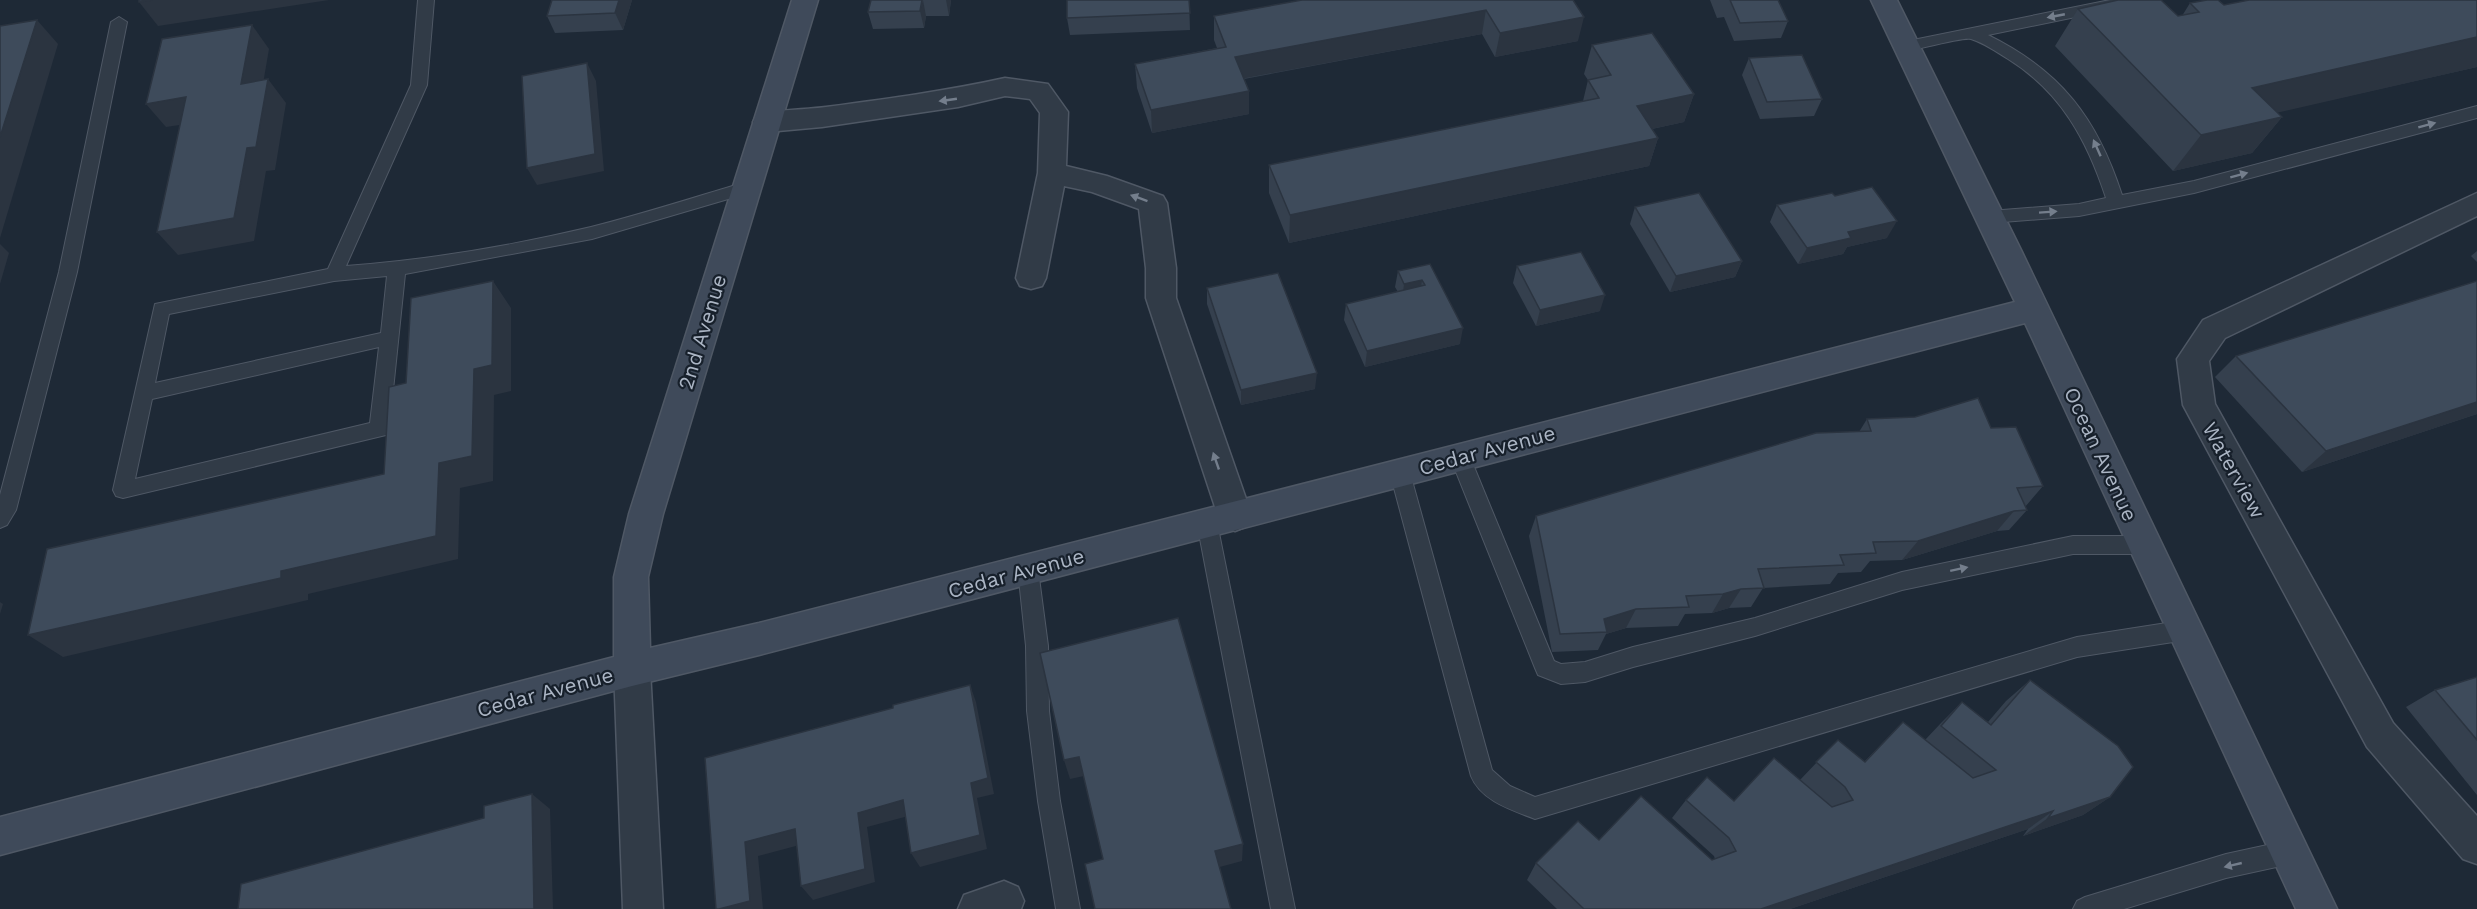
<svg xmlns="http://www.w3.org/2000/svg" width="2477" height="909" font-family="'Work Sans',sans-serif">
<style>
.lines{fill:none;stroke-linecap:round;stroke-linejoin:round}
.lane-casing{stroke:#4f5865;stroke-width:2}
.street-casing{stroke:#4f5865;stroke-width:3}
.secondary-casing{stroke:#4f5865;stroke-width:3}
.lane{fill:#313b47;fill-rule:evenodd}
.street{fill:#313b47;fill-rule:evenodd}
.secondary{fill:#3f4a5a;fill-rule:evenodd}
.wall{fill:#35404e}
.shaded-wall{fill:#2b3440}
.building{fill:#3e4b5b;stroke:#2b3440;stroke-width:1.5}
.oneway{fill:#747e8c}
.labels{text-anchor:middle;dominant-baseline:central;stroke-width:4.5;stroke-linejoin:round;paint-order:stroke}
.street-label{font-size:21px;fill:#abb5c4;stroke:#17202b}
</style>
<rect width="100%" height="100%" fill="#1e2936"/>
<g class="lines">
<defs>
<g id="lane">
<path d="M418 0H434L427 85 346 266C428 260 511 246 591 227 643 214 695 197 746 182L752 184 754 188 752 192 592 239 405 274 389 429 386 435 123 498 116 496 113 490 155 304 328 269 411 85ZM387 276 381 333 155 383 169 314 334 281ZM379 347 370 423 135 479 152 399Z"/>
<path d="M2110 0H2142L2134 5 1988 35C2061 71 2097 118 2122 195L2194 181 2477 106V118L2194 193 2079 216 1990 223 1984 221 1981 217 1984 213 1990 211 2079 204 2106 198C2087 140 2061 92 2008 59 1997 52 1984 43 1971 39 1962 37 1920 49 1908 51L1900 46 1908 41Z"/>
<polygon points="119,17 127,22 77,272 16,510 7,525 0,528 0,495 59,272 111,22"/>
<polygon points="1460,449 1467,451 1470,457 1554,661 1561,664 1585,662 1633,647 1755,618 1902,572 2073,536 2145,536 2152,539 2155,545 2152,551 2145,554 2073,554 1902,590 1755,636 1633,667 1585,682 1561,684 1538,675 1535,668 1450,457 1453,451"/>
<path d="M1400 465 1407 467 1410 473 1492 770 1510 786 1535 797 2077 637 2186 620 2193 623 2197 630 2193 637 2186 640 2077 657 1535 819C1512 810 1481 801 1471 776L1390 473 1393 467Z"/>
<polygon points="1207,514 1214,517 1217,523 1295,909 1271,909 1197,523 1200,517"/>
<polygon points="1028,561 1035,564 1038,570 1048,646 1049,711 1060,801 1080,909 1056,909 1038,801 1027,711 1026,646 1018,570 1021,564"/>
<polygon points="2290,840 2298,844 2302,852 2298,860 2290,864 2226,878 2124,909 2073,909 2077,901 2085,897 2226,854"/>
</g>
<g id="street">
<path d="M1005 78 1048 84 1068 112 1066 166 1107 176 1163 196 1167 203 1176 268V298L1252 516 1247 526 1235 531 1223 526 1218 516 1146 298V268L1139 209 1092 192 1064 186 1046 278 1042 286 1031 289 1020 286 1016 278 1038 173 1040 113 1030 99 1005 96 958 107 822 127 767 132 757 129 753 122 757 115C779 109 803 110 826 107 886 99 946 91 1005 78Z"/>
<polygon points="2477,193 2477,216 2225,338 2209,361 2215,404 2393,723 2477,816 2477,864 2463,859 2367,747 2183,405 2177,359 2203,320"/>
<polygon points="632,652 645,657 650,669 663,909 623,909 614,669 619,657"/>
<polygon points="1004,881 1018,887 1024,901 1021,909 958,909 964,895"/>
</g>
<polygon id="secondary" points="792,0 818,0 663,514 648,577 650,648 759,623 2015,302 1871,0 1897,0 2022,252 2337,909 2296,909 2025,323 759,655 632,686 0,855 0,817 614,657 614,577 629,514"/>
</defs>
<!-- lane casing -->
<use href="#lane" class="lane-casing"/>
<!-- street casing -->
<use href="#street" class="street-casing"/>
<!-- secondary casing -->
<use href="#secondary" class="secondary-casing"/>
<!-- lane -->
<use href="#lane" class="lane"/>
<!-- street -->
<use href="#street" class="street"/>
<!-- secondary -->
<use href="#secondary" class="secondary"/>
</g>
<!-- wall -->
<g class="wall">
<polygon points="552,0 632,0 623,30 555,33 547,16"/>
<polygon points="871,0 951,0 949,16 926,16 924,28 873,29 868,12"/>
<polygon points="1189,0 1190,30 1070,35 1067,18"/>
<polygon points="1573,0 1578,41 1495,57 1482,34 1244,79 1249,114 1152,133 1137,88 1135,64 1217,48 1214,40 1214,16"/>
<polygon points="1710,0 1778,0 1788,21 1781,38 1734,41 1724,17 1717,18"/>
<polygon points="2190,3 2224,5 2477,67 2277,112 2282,117 2252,153 2173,171 2055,46 2078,9 2178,16 2182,16"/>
<polygon points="1592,45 1694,94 1684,122 1652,129 1658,138 1649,166 1289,243 1269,193 1269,165 1583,101 1588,80 1584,74"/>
<polygon points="1749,58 1822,99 1814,116 1760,119 1742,75"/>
<polygon points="1835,196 1887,238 1847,247 1843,254 1798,264 1770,222 1777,205"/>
<polygon points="1635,207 1742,261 1735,277 1670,292 1630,224"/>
<polygon points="2477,251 2477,262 2471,256"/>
<polygon points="1430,264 1460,344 1365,367 1344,320 1346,304 1398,292 1395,287 1398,271"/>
<polygon points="1517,266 1600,311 1536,326 1513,283"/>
<polygon points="1207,288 1315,389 1241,405 1207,304"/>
<polygon points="2236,356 2477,414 2302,472 2215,377"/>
<polygon points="1867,419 1991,428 2043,486 2025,507 2027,510 2009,530 1997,531 1902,560 1870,561 1861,572 1838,573 1830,584 1763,588 1751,607 1729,608 1712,613 1685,614 1678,626 1626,628 1606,634 1598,650 1552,652 1529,536 1536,516 1859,432"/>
<polygon points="2477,677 2477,795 2406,707 2435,690"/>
<polygon points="2030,680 2110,797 2083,815 2023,836 2028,829 1790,909 1557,909 1527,880 1536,863 1599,840 1712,860 1715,859 1714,856 1672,818 1686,800 1734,801 1800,780 1838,740 1864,762 1903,722 1925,740 1941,723 1962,702 1988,722 2006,701"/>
</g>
<!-- shaded-wall -->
<g class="shaded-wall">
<polygon points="152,0 329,0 158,26 139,2"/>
<polygon points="619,0 632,0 623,30 615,13"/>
<polygon points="923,0 926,16 924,28 920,11"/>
<polygon points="946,0 951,0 949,16"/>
<polygon points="1486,10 1482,34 1235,80 1235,57"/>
<polygon points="1584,17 1578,41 1495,57 1500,33"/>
<polygon points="37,20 58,44 0,238 0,137"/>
<polygon points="252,25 269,49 259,107 241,84"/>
<polygon points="2477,37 2477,67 2224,125 2252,88"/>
<polygon points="587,63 596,81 604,171 537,185 527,168"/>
<polygon points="268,79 286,103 275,170 266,171 254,241 178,255 157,232 247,148"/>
<polygon points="1249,91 1249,114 1152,133 1151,110"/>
<polygon points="1694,94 1684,122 1628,134 1637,106"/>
<polygon points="186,97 206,121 166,127 146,104"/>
<polygon points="2282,117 2252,153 2173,171 2201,135"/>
<polygon points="1658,138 1649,166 1289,243 1290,215"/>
<polygon points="1897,221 1887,238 1847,247 1843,254 1798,264 1807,248 1848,232"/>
<polygon points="0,244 9,253 0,284"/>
<polygon points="1742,261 1735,277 1670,292 1676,276"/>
<polygon points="1422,280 1420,296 1402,300 1404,284"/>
<polygon points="493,281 511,308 511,391 494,395 493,481 460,488 458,559 308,594 308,600 63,657 28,635 281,571 439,463 474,369"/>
<polygon points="1605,295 1600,311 1536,326 1540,310"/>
<polygon points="1463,328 1460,344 1365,367 1367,351"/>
<polygon points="1317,373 1315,389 1241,405 1241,390"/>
<polygon points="2477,402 2477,414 2302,472 2326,451"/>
<polygon points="2014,511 1997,531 1902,560 1918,541"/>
<polygon points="1741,589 1729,608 1712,613 1723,594"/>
<polygon points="0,602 3,604 0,614"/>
<polygon points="1636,609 1626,628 1606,634 1607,632 1604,619"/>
<polygon points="970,685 976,702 994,794 977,798 987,849 920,867 911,853 971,783"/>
<polygon points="1079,757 1084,776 1070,779 1064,760"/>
<polygon points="532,794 550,809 553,909 534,909"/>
<polygon points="2110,797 2083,815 2023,836 2048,818"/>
<polygon points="903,800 912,815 867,827 875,882 813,900 801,886 858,813"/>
<polygon points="2053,811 2028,829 1790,909 1761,909"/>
<polygon points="795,829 807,843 758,856 763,909 719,909 745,842"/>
<polygon points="1243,844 1242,861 1216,868 1215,851"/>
</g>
<!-- building -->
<g class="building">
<polygon points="139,0 152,0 139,2"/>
<polygon points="552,0 619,0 615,13 547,16"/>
<polygon points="871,0 922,0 920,11 868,12"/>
<polygon points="1067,0 1189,0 1190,13 1067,18"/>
<polygon points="1302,0 1573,0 1584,17 1500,33 1486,10 1235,57 1249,91 1151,110 1135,64 1226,47 1214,16"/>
<polygon points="1730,0 1778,0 1788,21 1740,23"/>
<polygon points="2118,0 2161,0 2178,16 2199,12 2190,3 2207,0 2218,0 2224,5 2249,0 2477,0 2477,37 2252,88 2282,117 2201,135 2078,9"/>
<polygon points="37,20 0,137 0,26"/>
<polygon points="252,25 241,84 268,79 256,147 247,148 234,218 157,232 186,97 146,104 162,39"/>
<polygon points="1652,33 1694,94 1637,106 1658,138 1290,215 1269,165 1599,98 1588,80 1611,75 1592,45"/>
<polygon points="1802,55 1822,99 1767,102 1749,58"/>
<polygon points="587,63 595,154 527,168 522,76"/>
<polygon points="1872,187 1897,221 1848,232 1851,238 1807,248 1777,205 1832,193 1835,196"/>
<polygon points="1699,193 1742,261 1676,276 1635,207"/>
<polygon points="1581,252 1605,295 1540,310 1517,266"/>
<polygon points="1430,264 1463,328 1367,351 1346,304 1425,285 1422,280 1404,284 1398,271"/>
<polygon points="1278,273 1317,373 1241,390 1207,288"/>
<polygon points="493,281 492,365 474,369 472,456 439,463 436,536 281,571 281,578 28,635 47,549 384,474 389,387 406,383 411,298"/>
<polygon points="2477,281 2477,402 2326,451 2236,356"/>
<polygon points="1978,398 1991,428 2016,427 2043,486 2017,488 2027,510 2014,511 1918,541 1873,542 1876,553 1840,555 1844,565 1758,569 1764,588 1741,589 1723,594 1686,596 1689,607 1636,609 1604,619 1607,632 1560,634 1536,516 1816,433 1871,431 1867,419 1915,417"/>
<polygon points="1178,618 1243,844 1215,851 1231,909 1095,909 1085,864 1103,859 1079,757 1064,760 1040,653"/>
<polygon points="2477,677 2477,740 2435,690"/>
<polygon points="2030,680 2118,746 2133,767 2110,797 2048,818 2053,811 1761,909 1584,909 1536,863 1578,821 1599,840 1641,796 1712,860 1736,851 1729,838 1686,800 1707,777 1734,801 1774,758 1832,807 1853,800 1845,787 1816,762 1838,740 1865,762 1903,722 1973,778 1996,770 1941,726 1962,702 1991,725"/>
<polygon points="970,685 988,778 971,783 980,835 911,853 903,800 858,813 865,869 801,886 795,829 745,842 750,901 719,909 716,909 705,758 893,708 893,705"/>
<polygon points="532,794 534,909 238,909 241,884 484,818 484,806"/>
</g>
<!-- one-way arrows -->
<defs><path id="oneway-solid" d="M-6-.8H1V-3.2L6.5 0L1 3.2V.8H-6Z" transform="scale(1.5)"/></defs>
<g class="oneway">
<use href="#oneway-solid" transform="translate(2056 16) rotate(169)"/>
<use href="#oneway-solid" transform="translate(948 100) rotate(172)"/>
<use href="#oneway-solid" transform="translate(2427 125) rotate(-15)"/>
<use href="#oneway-solid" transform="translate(2097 148) rotate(-114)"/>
<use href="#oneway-solid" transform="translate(2239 175) rotate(-15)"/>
<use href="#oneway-solid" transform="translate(1139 198) rotate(-160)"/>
<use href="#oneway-solid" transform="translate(2048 212) rotate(-4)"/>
<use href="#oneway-solid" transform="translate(1216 461) rotate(-109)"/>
<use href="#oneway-solid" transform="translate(1959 569) rotate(-12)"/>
<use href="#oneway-solid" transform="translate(2233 865) rotate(167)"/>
</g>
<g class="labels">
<!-- street labels -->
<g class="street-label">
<text transform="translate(702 332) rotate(-73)">2nd Avenue</text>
<text transform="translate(1487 450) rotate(-15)">Cedar Avenue</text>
<text transform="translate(2101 454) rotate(65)">Ocean Avenue</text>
<text transform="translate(2234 470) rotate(61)">Waterview</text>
<text transform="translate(1016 573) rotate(-15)">Cedar Avenue</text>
<text transform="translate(545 692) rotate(-15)">Cedar Avenue</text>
</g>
</g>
</svg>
